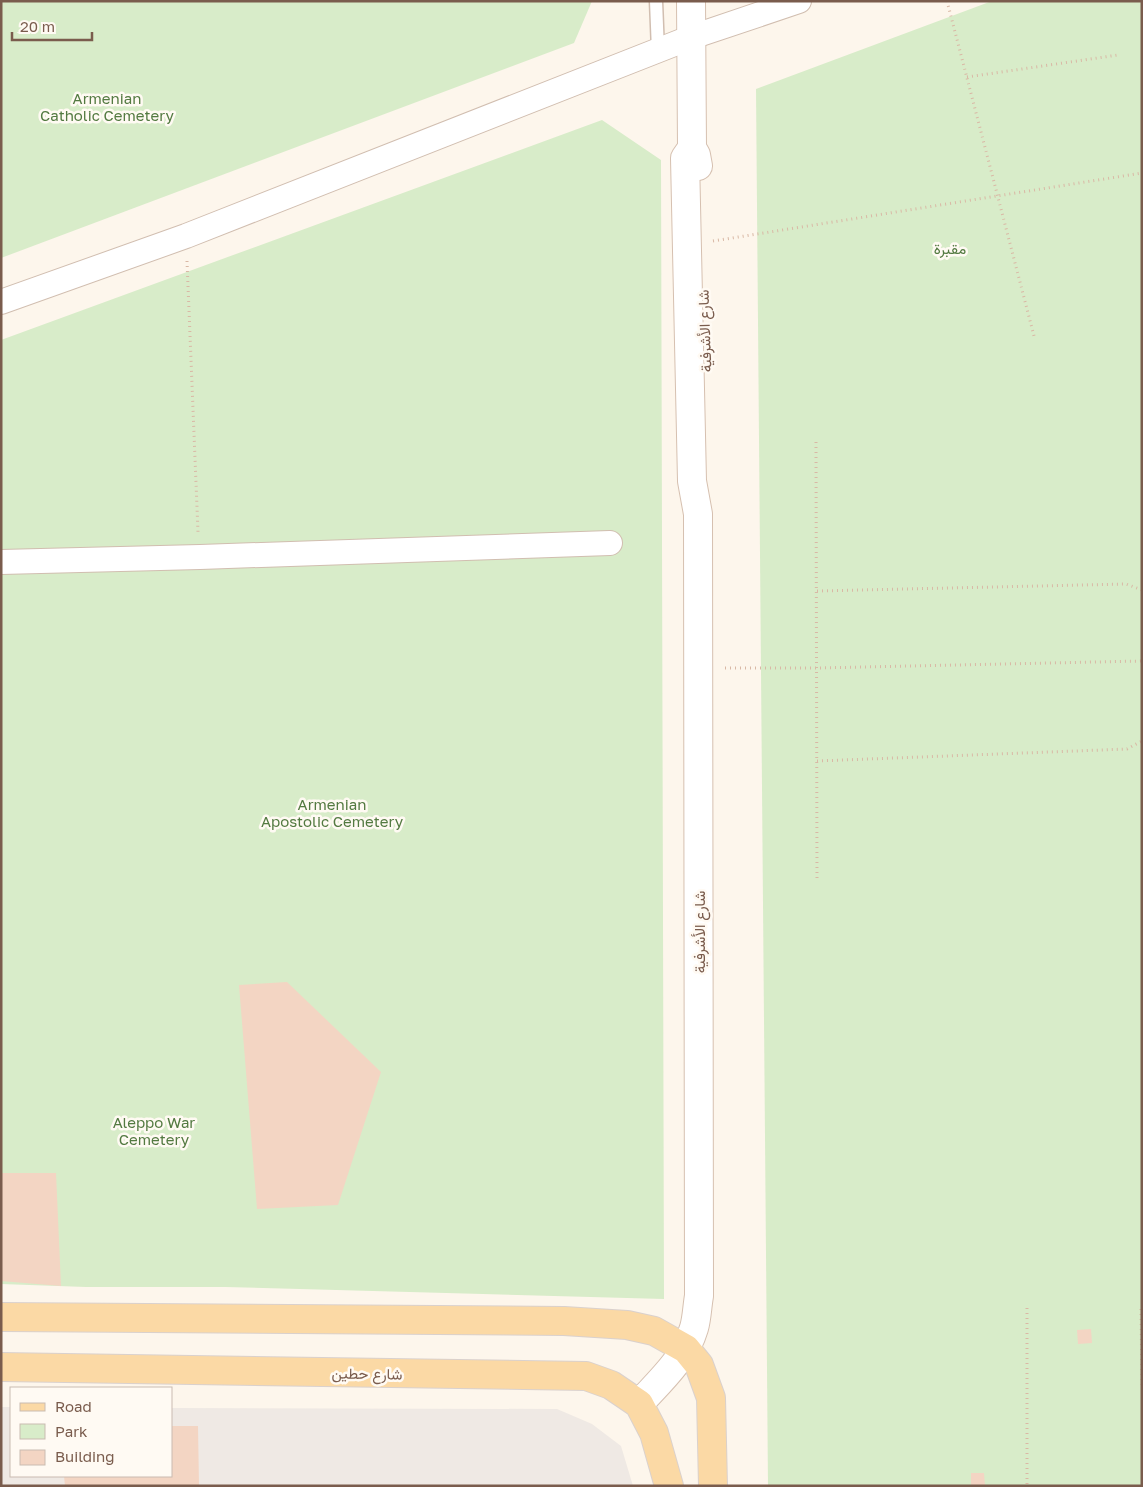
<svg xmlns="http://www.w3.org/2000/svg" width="1143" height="1487" font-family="'Golos Text',Vazirmatn,sans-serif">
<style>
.industrial{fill:#efe9e4}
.green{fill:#d8ecc9}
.building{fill:#f3d5c3}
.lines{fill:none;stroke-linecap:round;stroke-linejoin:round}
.lane-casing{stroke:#d1beb0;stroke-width:15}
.street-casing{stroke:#d1beb0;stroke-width:26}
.secondary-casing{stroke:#d6c0b0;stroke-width:30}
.primary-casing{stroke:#dad1cd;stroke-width:30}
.path{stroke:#d9b8a5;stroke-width:3;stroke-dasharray:1 4;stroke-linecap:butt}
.lane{stroke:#fff;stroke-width:12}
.street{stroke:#fff;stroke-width:24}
.secondary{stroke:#fff;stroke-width:28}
.primary{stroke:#fbd9a5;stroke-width:28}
.labels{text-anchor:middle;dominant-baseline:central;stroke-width:5;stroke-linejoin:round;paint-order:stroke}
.park-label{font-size:15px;fill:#537a41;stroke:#fffaf3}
.street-label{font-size:15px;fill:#7a5c4d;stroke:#fffaf3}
</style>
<rect width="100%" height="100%" fill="#fdf6ec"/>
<!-- industrial -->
<polygon class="industrial" points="1,1407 11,1407 11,1476 171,1476 171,1408 557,1409 592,1424 621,1446 633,1486 1,1486"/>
<!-- green -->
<g class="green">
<polygon points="1,1 592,1 574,43 1,258"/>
<polygon points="992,1 1142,1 1142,1486 768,1486 756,89"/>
<polygon points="602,120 661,160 664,1299 225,1287 86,1287 1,1284 1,340"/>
</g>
<!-- building -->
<g class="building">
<polygon points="287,982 381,1072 338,1205 257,1209 239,985"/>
<polygon points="1,1173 56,1173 61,1286 1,1281"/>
<polygon points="1091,1329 1092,1343 1078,1344 1077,1330"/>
<polygon points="171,1426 198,1426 199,1486 65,1486 64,1476 171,1476"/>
<polygon points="971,1473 984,1473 985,1486 971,1486"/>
</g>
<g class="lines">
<defs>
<polyline id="lane" points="656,1 658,51"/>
<g id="street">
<polyline points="1,302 186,236 692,37 799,1"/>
<polyline points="1,562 200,557 610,543"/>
</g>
<g id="secondary">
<polyline points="691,1 692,148 696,155 698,166"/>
<path d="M639 1404C660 1381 685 1359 694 1328 697 1318 697 1307 699 1296L698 514 692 481 685 158 692 148"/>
</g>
<g id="primary">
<polyline points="1,1317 564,1321 627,1325 654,1331 686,1349 699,1365 711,1398 713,1486"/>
<polyline points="1,1367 586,1376 611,1385 639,1404 654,1433 669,1486"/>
</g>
</defs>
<!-- lane casing -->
<use href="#lane" class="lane-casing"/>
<!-- street casing -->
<use href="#street" class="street-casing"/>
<!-- secondary casing -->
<use href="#secondary" class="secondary-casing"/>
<!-- primary casing -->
<use href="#primary" class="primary-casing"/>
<!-- path -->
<g class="path">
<polyline points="947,1 1034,336"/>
<polyline points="967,77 1118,55"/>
<polyline points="713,241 1142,173"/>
<polyline points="187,261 198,532"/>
<polyline points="816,442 817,882"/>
<polyline points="817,591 1126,584 1142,590"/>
<polyline points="725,668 817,668 1142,661"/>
<polyline points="817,761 1127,749 1142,741"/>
<polyline points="1027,1308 1027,1486"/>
<polyline points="1141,1309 1142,1388"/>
</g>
<!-- lane -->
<use href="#lane" class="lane"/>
<!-- street -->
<use href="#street" class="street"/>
<!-- secondary -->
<use href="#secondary" class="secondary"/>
<!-- primary -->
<use href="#primary" class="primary"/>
</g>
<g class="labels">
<!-- park labels -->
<g class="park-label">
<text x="107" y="98">Armenian<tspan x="107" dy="17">Catholic Cemetery</tspan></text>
<text x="950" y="248">مقبرة</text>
<text x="332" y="804">Armenian<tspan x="332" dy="17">Apostolic Cemetery</tspan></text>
<text x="154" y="1122">Aleppo War<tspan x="154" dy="17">Cemetery</tspan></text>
</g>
<!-- street labels -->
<g class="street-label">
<text transform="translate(704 331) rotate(-92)">شارع الأشرفية</text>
<text transform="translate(699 932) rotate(-90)">شارع الأشرفية</text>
<text transform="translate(367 1373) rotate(1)">شارع حطين</text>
</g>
</g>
<!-- border -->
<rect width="1143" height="1487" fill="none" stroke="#7a5c4d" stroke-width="5"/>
<!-- legend -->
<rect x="10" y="1387" width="162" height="90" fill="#fffaf3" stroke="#cabbb1"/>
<rect x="20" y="1403" width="25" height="8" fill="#fbd9a5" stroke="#cabbb1"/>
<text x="55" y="1412" font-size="15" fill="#7a5c4d">Road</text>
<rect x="20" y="1424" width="25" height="15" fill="#d8ecc9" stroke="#cabbb1"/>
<text x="55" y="1437" font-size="15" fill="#7a5c4d">Park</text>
<rect x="20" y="1450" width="25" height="15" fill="#f3d5c3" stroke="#cabbb1"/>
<text x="55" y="1462" font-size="15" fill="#7a5c4d">Building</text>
<!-- scale -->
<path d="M12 32v8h80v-8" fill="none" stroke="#7a5c4d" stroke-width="2.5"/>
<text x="20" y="32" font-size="15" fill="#7a5c4d" stroke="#fffaf3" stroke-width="4" paint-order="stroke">20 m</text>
</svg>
